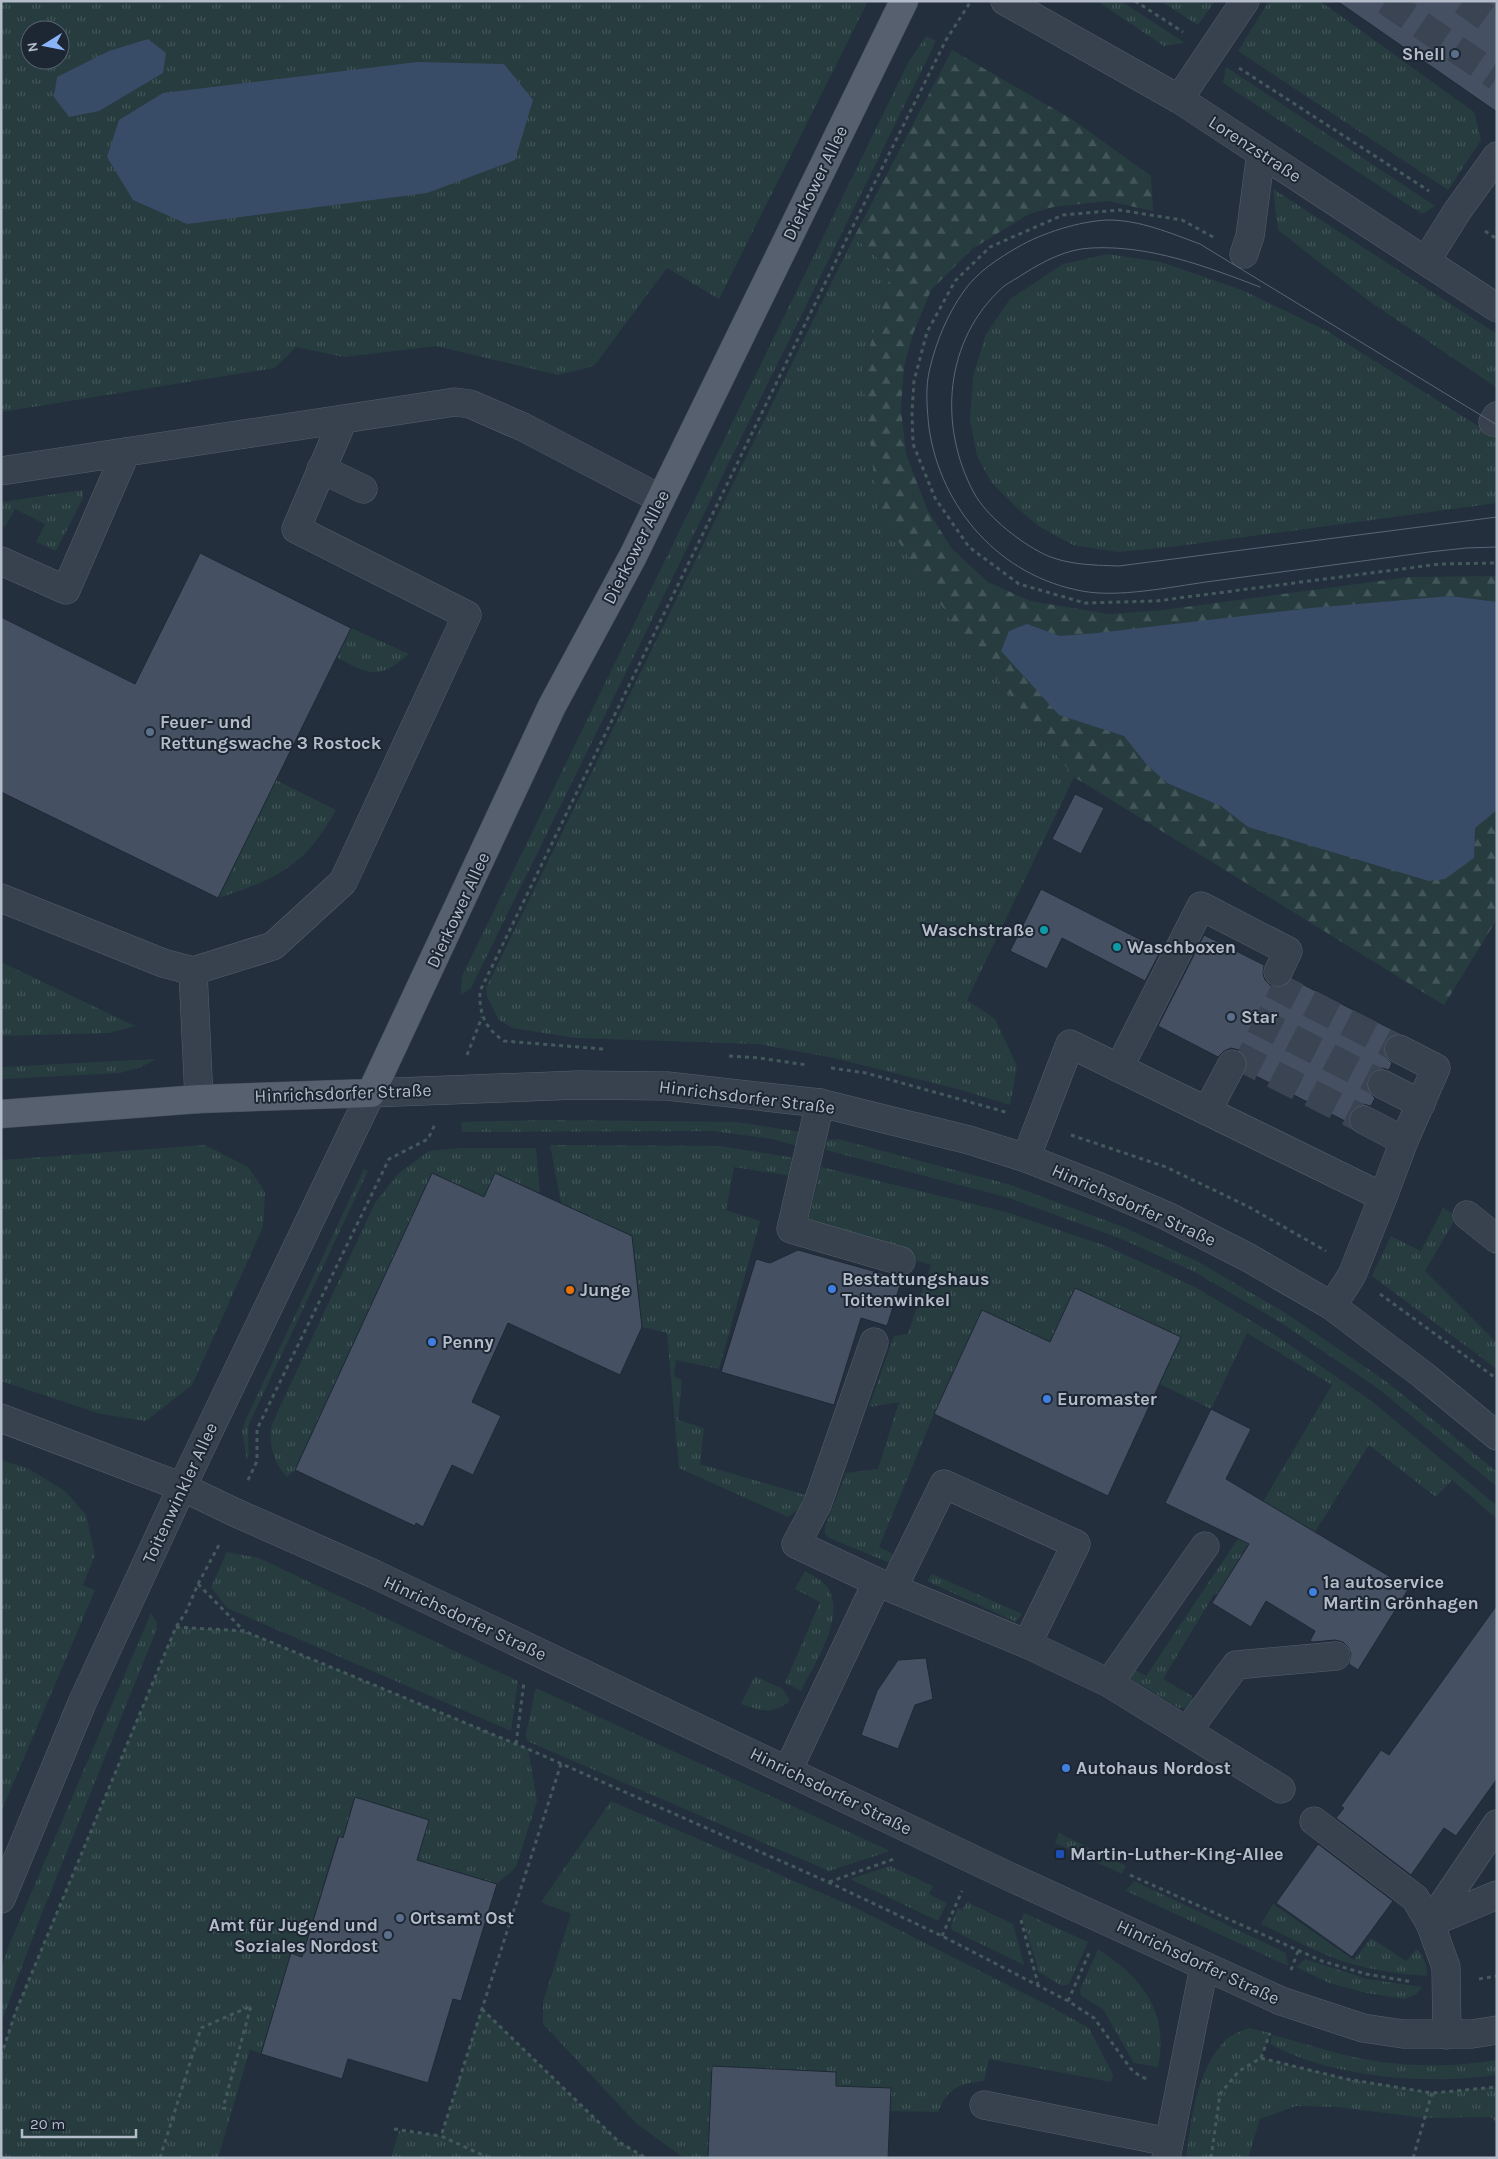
<svg xmlns="http://www.w3.org/2000/svg" width="1498" height="2159" font-family="Karla,sans-serif">
<style>
.grass{fill:url(#grass-tufts);fill-rule:evenodd}
.forest{fill:url(#forest-firs)}
.water{fill:#394c67}
.building{fill:#455162;stroke:#1f2835}
.lines{fill:none;stroke-linecap:round;stroke-linejoin:round}
.minor-tunnel{stroke:#3a4453;stroke-width:28;stroke-dasharray:28 14;stroke-linecap:butt}
.minor-casing{stroke:#565f6c;stroke-width:29}
.major-casing{stroke:#414a57;stroke-width:29}
.path{stroke:#44595c;stroke-width:3;stroke-dasharray:4 4;stroke-linecap:butt}
.minor{stroke:#38414e;stroke-width:28}
.major{stroke:#56606e;stroke-width:28}
.tram{stroke:#5a6575;stroke-width:1}
.service-dot{fill:#5c6f8a;stroke:#1d2633;stroke-width:2}
.culture-dot{fill:#0f9aa8;stroke:#1d2633;stroke-width:2}
.shop-dot{fill:#3f7fe0;stroke:#1d2633;stroke-width:2}
.food-dot{fill:#e8710a;stroke:#1d2633;stroke-width:2}
.transit-dot{fill:#1a4fb4;stroke:#1d2633;stroke-width:2}
.labels{text-anchor:middle;dominant-baseline:central;stroke-width:4;stroke-linejoin:round;paint-order:stroke}
.poi-label{font-size:18px;font-weight:bold;fill:#b4bcc9;stroke:#1d2633;text-anchor:start}
.street-label{font-size:18px;fill:#b4bcc9;stroke:#1d2633}
</style>
<defs>
<pattern id="grass-tufts" width="24" height="20" patternUnits="userSpaceOnUse" patternTransform="scale(1.25)"><rect width="24" height="20" fill="#263c3f"/><path d="M3 7l-1-3M5 7V3M7 7l1-3M15 17l-1-3M17 17v-4M19 17l1-3" fill="none" stroke="#435659"/></pattern>
<pattern id="forest-firs" width="22" height="20" patternUnits="userSpaceOnUse" patternTransform="scale(1.25)"><rect width="22" height="20" fill="#263c3f"/><path d="M5 1l3.5 6h-7zM16 11l3.5 6h-7z" fill="#435659"/></pattern>
</defs>
<rect width="100%" height="100%" fill="#242f3e"/>
<!-- grass -->
<g class="grass">
<path d="M1 1H868L719 299 667 268 594 366 558 375 436 346 344 357 296 347 275 368 1 412ZM30 30H60V60H30Z"/>
<polygon points="1097,1 1121,1 1185,43 1164,46"/>
<polygon points="1160,1 1215,1 1198,25"/>
<polygon points="1269,1 1320,1 1474,112 1481,140 1448,190 1238,51"/>
<polygon points="926,36 936,41 471,988 461,995 462,976 908,63"/>
<polygon points="1226,67 1435,206 1422,214 1223,83"/>
<polygon points="1273,189 1497,334 1497,388 1369,301 1278,230"/>
<polygon points="854,237 892,271 862,372 950,618 1074,777 967,1000 995,1019 1017,1066 1010,1105 958,1089 834,1058 758,1044 576,1038 512,1028 499,1020 487,996 486,988"/>
<polygon points="1108,254 1161,262 1242,290 1327,331 1494,436 1497,438 1497,503 1171,547 1118,552 1073,545 1040,527 1016,507 991,482 977,456 970,420 973,376 986,334 1010,299 1063,264"/>
<polygon points="83,490 83,498 56,551 36,542 45,524 15,509 5,527 1,525 1,502"/>
<path d="M351 628 409 654C379 680 369 675 336 657Z"/>
<path d="M276 780 336 810C304 867 277 879 218 898Z"/>
<polygon points="1,962 135,1026 109,1033 1,1036"/>
<polygon points="156,1059 141,1067 120,1073 1,1079 1,1067"/>
<polygon points="546,1120 737,1122 801,1132 797,1146 773,1139 712,1131 462,1132 461,1122"/>
<polygon points="838,1139 1011,1185 1123,1227 1197,1261 1284,1312 1387,1382 1497,1472 1497,1487 1380,1390 1280,1322 1193,1271 1119,1238 1009,1198 826,1150 827,1140"/>
<polygon points="205,1145 248,1167 265,1192 263,1227 192,1385 146,1421 101,1414 1,1381 1,1160"/>
<polygon points="550,1145 720,1146 801,1159 792,1176 734,1167 726,1210 760,1221 719,1369 676,1360 674,1376 682,1380 678,1420 704,1428 700,1464 805,1495 800,1508 788,1517 679,1468 667,1333 642,1327 632,1236 561,1203"/>
<path d="M460 1148H536L540 1193 496 1173 484 1197 432 1173 295 1470 287 1477C273 1462 268 1444 272 1424L375 1203 399 1173 429 1151Z"/>
<polygon points="821,1167 1006,1212 1106,1246 1195,1287 1275,1335 1373,1402 1497,1506 1497,1519 1452,1480 1436,1497 1369,1445 1315,1532 1271,1506 1217,1595 1214,1594 1163,1679 1192,1696 1192,1702 1186,1708 1179,1708 1128,1677 1135,1670 1146,1676 1264,1500 1332,1385 1247,1333 1211,1409 1160,1384 1181,1337 1075,1289 1050,1342 982,1311 934,1414 879,1547 895,1555 890,1563 829,1538 825,1533 825,1527 846,1473 878,1469 899,1402 869,1407 894,1336 908,1334 931,1265 807,1227"/>
<path d="M364 1169 368 1171 249 1424C246 1436 251 1450 247 1460L242 1431 246 1419Z"/>
<polygon points="1443,1208 1457,1216 1425,1271 1497,1343 1497,1369 1372,1276 1391,1236 1421,1251"/>
<polygon points="1,1460 29,1469 65,1491 86,1515 95,1555 83,1585 95,1590 1,1812"/>
<polygon points="227,1552 259,1558 518,1681 511,1731 227,1608 211,1587"/>
<path d="M805 1571C813 1576 824 1581 829 1590 845 1619 814 1664 801 1691L785 1683 820 1602 795 1589Z"/>
<polygon points="932,1574 1022,1614 1016,1622 927,1581"/>
<polygon points="151,1613 157,1623 156,1631 40,1918 1,2023 1,1969 9,1945"/>
<polygon points="176,1627 244,1631 528,1749 537,1801 516,1867 497,1884 417,1860 429,1820 355,1797 343,1838 338,1836 302,1957 291,1954 261,2054 250,2049 218,2158 1,2158 1,2056 16,2011"/>
<path d="M755 1676 783 1689 790 1701C771 1715 762 1711 741 1704Z"/>
<polygon points="536,1688 890,1851 829,1871 527,1741 526,1734"/>
<path d="M611 1801 856 1908 1053 2008 1089 2028 1113 2075 1111 2082 989 2059 984 2081C958 2084 949 2087 938 2112L890 2111 891 2088 836 2086V2072L712 2066 708 2158H684L637 2124 543 2024V2002L571 1914 541 1902Z"/>
<polygon points="1059,1833 1126,1866 1122,1874 1055,1843"/>
<polygon points="890,1866 933,1886 929,1894 947,1903 938,1921 850,1879"/>
<polygon points="1134,1881 1286,1953 1288,1966 1126,1891"/>
<polygon points="967,1902 1013,1924 1024,1965 952,1930 951,1924 958,1908 962,1910"/>
<path d="M1273 1904 1354 1960 1371 1938 1406 1961 1417 1949C1425 1958 1427 1964 1427 1976 1398 1974 1366 1969 1339 1960 1312 1950 1287 1936 1261 1924Z"/>
<polygon points="1024,1913 1088,1942 1069,1984 1062,1986 1039,1972 1022,1917"/>
<path d="M1098 1949C1143 1979 1169 2011 1158 2067L1134 2063 1103 2009 1081 1996 1080 1990Z"/>
<polygon points="1305,1959 1367,1979 1422,1987 1416,1994 1404,1999 1367,1993 1329,1983 1296,1967"/>
<polygon points="482,2009 619,2142 646,2158 391,2158 399,2131 441,2136"/>
<path d="M1249 2028 1270 2033 1261 2058 1346 2079 1432 2093 1497 2087V2123L1491 2117 1425 2118 1337 2107 1296 2106 1260 2119 1248 2158H1186C1192 2118 1195 2076 1222 2044 1228 2036 1239 2032 1249 2028Z"/>
<path d="M1272 2035C1298 2041 1323 2050 1349 2056 1397 2067 1449 2068 1497 2060V2075C1426 2085 1333 2078 1270 2044Z"/>
</g>
<!-- forest -->
<polygon class="forest" points="952,50 1073,120 1151,176 1153,211 1108,201 1053,207 1029,214 972,249 931,290 913,334 904,366 901,409 906,454 927,509 952,549 988,582 1030,601 1109,614 1163,610 1409,577 1497,576 1497,919 1444,1005 1074,777 950,618 878,511 862,372 892,271 854,237"/>
<!-- water -->
<g class="water">
<polygon points="148,39 166,53 163,73 99,111 69,117 54,97 57,77 109,51"/>
<polygon points="417,62 504,64 533,100 515,160 427,193 187,224 133,200 107,157 119,120 163,93"/>
<polygon points="1450,596 1497,602 1497,810 1475,828 1474,858 1445,879 1429,881 1248,827 1221,806 1167,783 1147,765 1124,736 1059,715 1001,651 1009,631 1027,624 1060,636 1097,633 1311,608"/>
</g>
<!-- building -->
<g class="building">
<polygon points="1337,1 1497,1 1497,112"/>
<polygon points="200,553 351,628 218,898 1,792 1,617 135,684"/>
<polygon points="1075,794 1104,808 1081,854 1052,839"/>
<polygon points="1041,889 1161,950 1145,981 1062,938 1047,969 1010,951"/>
<polygon points="1204,935 1264,965 1263,974 1265,980 1271,986 1280,987 1286,985 1292,979 1401,1034 1391,1036 1385,1042 1383,1049 1386,1057 1392,1063 1389,1070 1382,1068 1374,1071 1368,1077 1366,1084 1369,1092 1375,1098 1371,1106 1363,1104 1355,1107 1350,1113 1349,1123 1246,1071 1248,1063 1245,1056 1239,1050 1231,1048 1224,1051 1218,1057 1158,1026"/>
<polygon points="432,1173 484,1197 495,1173 632,1236 642,1327 620,1375 508,1323 472,1402 501,1416 473,1475 452,1465 423,1527 416,1523 415,1526 295,1470"/>
<polygon points="798,1250 902,1279 887,1326 861,1318 834,1405 721,1372 756,1259 770,1263"/>
<polygon points="1075,1288 1181,1337 1108,1496 934,1414 982,1310 1050,1342"/>
<polygon points="1211,1409 1251,1429 1226,1479 1409,1588 1358,1670 1349,1664 1351,1654 1348,1647 1343,1642 1335,1640 1313,1642 1310,1641 1315,1631 1266,1601 1251,1627 1212,1603 1249,1544 1165,1503"/>
<polygon points="1497,1605 1497,1779 1456,1836 1444,1828 1411,1875 1336,1818 1344,1808 1341,1806 1381,1750 1389,1755"/>
<polygon points="926,1658 933,1699 915,1705 898,1749 861,1735 877,1691 898,1660"/>
<polygon points="355,1797 429,1820 417,1860 497,1884 461,2001 453,1999 428,2083 348,2059 342,2079 261,2054 291,1953 302,1957 339,1836 343,1838"/>
<polygon points="1318,1844 1393,1901 1352,1957 1276,1903"/>
<polygon points="712,2066 836,2072 836,2086 891,2088 888,2158 708,2158"/>
</g>
<g class="lines">
<!-- minor-tunnel -->
<g class="minor-tunnel">
<polyline points="1386,1 1497,77"/>
<polyline points="1463,1 1497,25"/>
<polyline points="1272,984 1399,1049"/>
<polyline points="1254,1019 1382,1084"/>
<polyline points="1236,1055 1364,1120"/>
</g>
<defs>
<g id="minor">
<polyline points="1005,1 1179,99 1497,308"/>
<polyline points="1179,99 1245,1"/>
<polyline points="1244,254 1250,236 1261,153"/>
<polyline points="1426,261 1458,210 1497,156"/>
<polyline points="1493,422 1497,416"/>
<polyline points="321,469 363,489"/>
<polyline points="1,471 455,402 470,404 523,427 661,499"/>
<polyline points="1,561 66,590 126,452"/>
<polyline points="1,898 163,963 193,971 273,946 343,882 467,615 296,529 343,420"/>
<polyline points="193,971 199,1099"/>
<polyline points="1119,1068 1201,906 1288,951 1278,972"/>
<polyline points="1382,1084 1421,1104"/>
<polyline points="820,1103 791,1229 901,1261"/>
<polyline points="1207,1111 1232,1064"/>
<polyline points="1364,1120 1404,1141"/>
<polyline points="1026,1158 1070,1044 1383,1197 1352,1275 1332,1306"/>
<polyline points="1383,1197 1404,1141 1436,1068 1399,1049"/>
<polyline points="1467,1215 1497,1239"/>
<polyline points="874,1342 817,1505 796,1544 877,1582 1027,1644 1109,1683 1281,1789"/>
<polyline points="1,1418 182,1487 234,1512 374,1574 1008,1876 1281,2001 1363,2028 1403,2034 1472,2034 1497,2030"/>
<polyline points="893,1588 944,1484 1076,1544 1027,1644"/>
<polyline points="1109,1683 1205,1546"/>
<polyline points="1188,1730 1236,1665 1336,1656"/>
<polyline points="788,1770 877,1582"/>
<polyline points="1314,1821 1415,1898 1430,1923 1446,1967 1447,2035"/>
<polyline points="1,1899 82,1703 182,1487 371,1093 578,1085 667,1086 820,1103 969,1140 1026,1158 1100,1187 1167,1216 1249,1258 1332,1306 1423,1375 1497,1436"/>
<polyline points="1430,1923 1497,1824"/>
<polyline points="1430,1923 1497,1895"/>
<polyline points="984,2105 1169,2142"/>
<polyline points="1166,2158 1204,1967"/>
</g>
<polyline id="major" points="1,1114 199,1099 371,1093 552,706 633,556 904,1"/>
</defs>
<!-- minor casing -->
<use href="#minor" class="minor-casing"/>
<!-- major casing -->
<use href="#major" class="major-casing"/>
<!-- path -->
<g class="path">
<polyline points="1135,1 1183,32"/>
<polyline points="1239,68 1429,191"/>
<polyline points="1485,231 1497,239"/>
<polyline points="1213,237 1182,220 1119,210 1063,215 990,247 955,281 927,332 914,381 912,412 913,444 935,498 969,547 1019,584 1085,603 1156,601 1440,564 1497,563"/>
<path d="M603 1049 504 1041C485 1028 479 1014 480 991L849 234 946 40 971 1"/>
<polyline points="467,1055 482,1017"/>
<polyline points="729,1056 759,1058 807,1065"/>
<polyline points="831,1068 866,1073 1009,1113"/>
<polyline points="1071,1135 1166,1167 1249,1207 1326,1251"/>
<polyline points="1380,1294 1497,1379"/>
<polyline points="248,1480 257,1461 257,1429 389,1159 428,1139 435,1124"/>
<polyline points="198,1584 244,1631"/>
<polyline points="176,1627 244,1631 528,1749 828,1882 942,1936 1068,2001 1094,2018 1131,2069 1141,2077 1148,2079"/>
<polyline points="516,1744 524,1682"/>
<polyline points="1130,1875 1322,1961 1366,1974 1413,1982"/>
<polyline points="829,1882 894,1859"/>
<polyline points="1021,1920 1038,1984"/>
<polyline points="942,1936 962,1891"/>
<polyline points="1291,1970 1298,1951"/>
<polyline points="1479,1979 1497,1976"/>
<polyline points="1068,2001 1090,1951"/>
<polyline points="482,2009 619,2142 646,2158"/>
<polyline points="1,2056 16,2011 176,1627 186,1612 198,1584 220,1543"/>
<polyline points="1261,2058 1270,2033"/>
<polyline points="394,2129 441,2136"/>
<polyline points="160,2158 201,2028 251,2006 223,2108 231,2110"/>
<polyline points="489,2158 441,2136 561,1764"/>
<polyline points="1211,2158 1220,2094 1239,2071 1261,2058 1346,2079 1432,2093 1497,2087"/>
<polyline points="1413,2158 1432,2093"/>
</g>
<!-- minor -->
<use href="#minor" class="minor"/>
<!-- major -->
<use href="#major" class="major"/>
<!-- tram -->
<g class="tram">
<path d="M1260 287C1205 266 1150 245 1091 248 1067 249 1044 261 1025 273 1018 278 1009 282 1003 287 944 340 938 426 974 493 986 515 1016 539 1038 551 1062 565 1092 565 1119 566L1497 517"/>
<path d="M1497 425 1200 244C1170 233 1140 220 1108 220 1080 221 1042 233 1018 247 999 258 977 272 964 291 948 313 936 342 930 368 925 386 927 409 929 428 941 509 1000 576 1082 591 1117 598 1171 587 1206 582 1281 572 1355 562 1429 552L1466 548 1497 547"/>
</g>
</g>
<!-- markers -->
<g class="service-dot">
<circle cx="1455" cy="54" r="5"/>
<circle cx="150" cy="732" r="5"/>
<circle cx="1231" cy="1017" r="5"/>
<circle cx="400" cy="1918" r="5"/>
<circle cx="388" cy="1935" r="5"/>
</g>
<g class="culture-dot">
<circle cx="1044" cy="930" r="5"/>
<circle cx="1117" cy="947" r="5"/>
</g>
<g class="shop-dot">
<circle cx="832" cy="1289" r="5"/>
<circle cx="432" cy="1342" r="5"/>
<circle cx="1047" cy="1399" r="5"/>
<circle cx="1313" cy="1592" r="5"/>
<circle cx="1066" cy="1768" r="5"/>
</g>
<circle class="food-dot" cx="570" cy="1290" r="5"/>
<rect class="transit-dot" x="1055" y="1849" width="10" height="10" rx="2.5"/>
<g class="labels">
<!-- poi labels -->
<g class="poi-label">
<text x="1445" y="54" text-anchor="end">Shell</text>
<text x="160" y="722">Feuer- und<tspan x="160" dy="21">Rettungswache 3 Rostock</tspan></text>
<text x="1034" y="930" text-anchor="end">Waschstraße</text>
<text x="1127" y="947">Waschboxen</text>
<text x="1241" y="1017">Star</text>
<text x="842" y="1279">Bestattungshaus<tspan x="842" dy="21">Toitenwinkel</tspan></text>
<text x="580" y="1290">Junge</text>
<text x="442" y="1342">Penny</text>
<text x="1057" y="1399">Euromaster</text>
<text x="1323" y="1582">1a autoservice<tspan x="1323" dy="21">Martin Grönhagen</tspan></text>
<text x="1076" y="1768">Autohaus Nordost</text>
<text x="1070" y="1854">Martin-Luther-King-Allee</text>
<text x="410" y="1918">Ortsamt Ost</text>
<text x="378" y="1925" text-anchor="end">Amt für Jugend und<tspan x="378" dy="21">Soziales Nordost</tspan></text>
</g>
<!-- street labels -->
<g class="street-label">
<text transform="translate(1255 149) rotate(33)">Lorenzstraße</text>
<text transform="translate(815 183) rotate(-64)">Dierkower Allee</text>
<text transform="translate(636 547) rotate(-63)">Dierkower Allee</text>
<text transform="translate(458 910) rotate(-65)">Dierkower Allee</text>
<text transform="translate(343 1093) rotate(-2)">Hinrichsdorfer Straße</text>
<text transform="translate(747 1097) rotate(7)">Hinrichsdorfer Straße</text>
<text transform="translate(1134 1205) rotate(24)">Hinrichsdorfer Straße</text>
<text transform="translate(180 1493) rotate(-65)">Toitenwinkler Allee</text>
<text transform="translate(465 1618) rotate(25)">Hinrichsdorfer Straße</text>
<text transform="translate(831 1791) rotate(26)">Hinrichsdorfer Straße</text>
<text transform="translate(1198 1962) rotate(25)">Hinrichsdorfer Straße</text>
</g>
</g>
<!-- border -->
<rect width="1498" height="2159" fill="none" stroke="#b4bcc9" stroke-width="5"/>
<!-- north arrow -->
<g transform="translate(45 45) rotate(260)"><circle r="24" fill="#1d2633" stroke="#59626f"/>
<path d="M0-4L9 19L0 12L-9 19Z" fill="#8ab4f8"/>
<text y="-8" font-size="14" font-weight="bold" text-anchor="middle" fill="#b4bcc9">N</text>
</g>
<!-- scale -->
<path d="M22 2129v8h114v-8" fill="none" stroke="#b4bcc9" stroke-width="2.5"/>
<text x="30" y="2129" font-size="15" fill="#b4bcc9" stroke="#1d2633" stroke-width="4" paint-order="stroke">20 m</text>
</svg>
